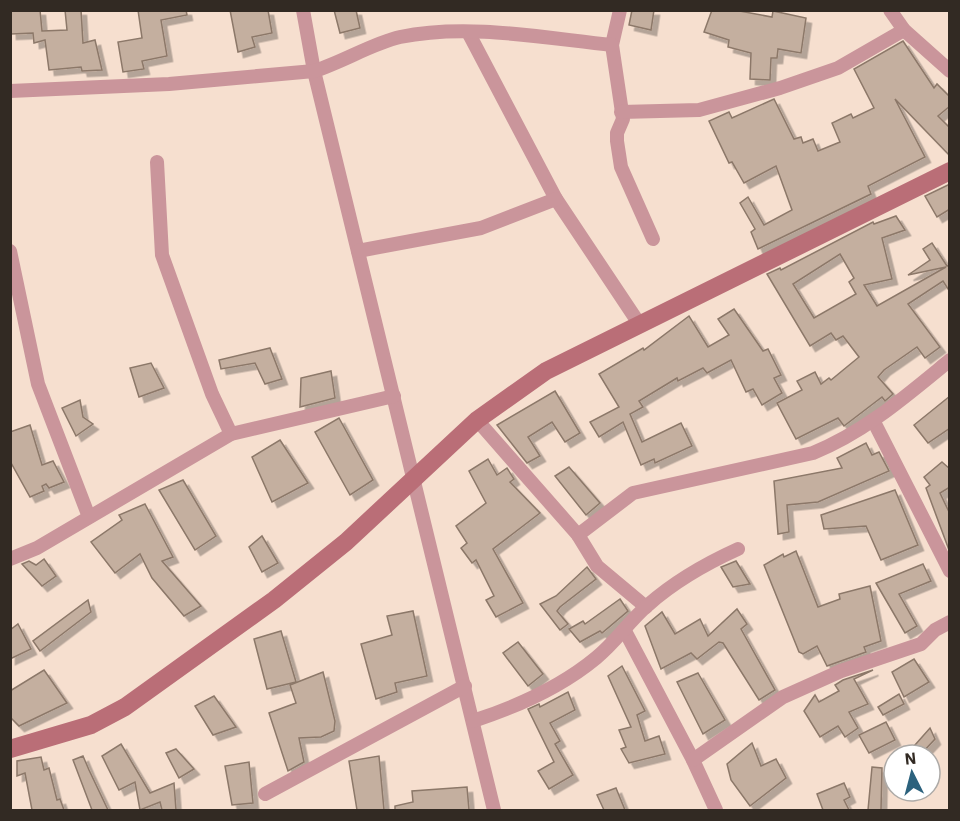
<svg xmlns="http://www.w3.org/2000/svg" width="960" height="821" font-family="'IBM Plex Sans',sans-serif">
<style>
.building{fill:#c4af9f;stroke:#8c7869;stroke-width:1.5;fill-rule:evenodd;filter:url(#shadow)}
.lines{fill:none;stroke-linecap:round;stroke-linejoin:round}
.street{stroke:#ca959b;stroke-width:14}
.secondary{stroke:#ba6e77;stroke-width:18}
</style>
<defs>
<filter id="shadow"><feDropShadow dx="5.5" dy="5.5" stdDeviation="0" flood-color="#0004"/></filter>
</defs>
<rect width="100%" height="100%" fill="#f6dfcf"/>
<!-- building -->
<g class="building">
<polygon points="10,10 40,10 42,31 67,30 65,10 81,10 83,43 95,40 102,70 82,71 81,67 49,70 45,40 34,43 33,33 11,34"/>
<polygon points="138,10 186,10 187,15 161,20 167,56 142,61 144,69 123,72 118,42 142,38"/>
<polygon points="230,10 268,10 272,33 252,37 255,47 238,52"/>
<polygon points="334,10 356,10 360,28 340,33"/>
<polygon points="632,10 654,10 651,30 629,25"/>
<polygon points="712,10 734,10 772,17 773,11 806,18 801,53 778,49 777,58 771,58 770,80 750,79 751,53 728,47 729,40 704,32"/>
<polygon points="903,41 934,88 937,84 950,97 950,106 938,116 950,128 950,156 895,99 925,157 868,186 871,194 758,249 751,232 755,229 740,203 748,197 764,225 792,210 776,166 744,183 732,162 729,163 709,121 729,112 732,118 774,99 794,139 801,137 803,143 813,139 818,151 840,142 832,123 851,114 853,118 874,108 854,69"/>
<polygon points="950,184 950,209 937,217 925,196"/>
<path d="M896 216 905 230 882 238 892 279 864 285 877 306 946 267 908 275 930 260 923 249 932 243 947 266 950 265V292L943 281 908 304 940 347 925 358 917 347 884 370 878 377 893 394 885 401 882 397 844 426 838 418 796 439 777 403 802 390 797 381 815 372 821 384 829 378 831 380 859 357 843 336 836 340 831 333 810 346 767 274 780 268 781 270 873 222 874 224ZM840 254 854 278 849 282 856 294 814 318 793 284Z"/>
<polygon points="734,309 763,351 768,349 781,375 774,378 782,393 762,405 753,389 746,392 731,360 707,373 703,368 678,381 677,378 639,401 643,407 630,414 642,442 681,423 692,446 655,463 654,459 641,465 623,422 599,437 590,422 619,407 599,374 643,348 644,350 689,316 708,347 729,335 718,319"/>
<polygon points="270,348 282,379 265,384 255,363 221,369 219,360"/>
<polygon points="151,363 164,388 139,397 130,368"/>
<polygon points="331,371 335,398 300,407 301,378"/>
<polygon points="555,391 580,433 565,442 552,422 528,437 540,456 527,463 497,425"/>
<polygon points="950,396 950,428 928,443 914,425"/>
<polygon points="80,400 83,417 93,424 76,436 62,408"/>
<polygon points="339,418 373,480 350,495 315,432"/>
<polygon points="30,425 42,465 53,461 64,482 49,488 46,484 42,486 44,491 30,497 10,461 10,432"/>
<polygon points="280,440 308,483 272,502 252,457"/>
<polygon points="866,443 872,455 879,452 889,471 818,502 787,505 789,532 778,534 774,481 842,468 837,458"/>
<polygon points="488,459 497,475 507,468 514,479 510,482 540,513 493,549 523,603 496,617 486,600 494,596 476,560 472,563 461,548 467,543 456,526 486,503 469,471"/>
<polygon points="942,462 950,469 950,487 940,493 950,514 949,550 926,488 930,485 924,477"/>
<polygon points="569,467 600,503 586,515 555,476"/>
<polygon points="183,480 216,536 195,550 159,490"/>
<polygon points="895,490 918,545 881,560 866,526 824,529 821,515"/>
<polygon points="145,504 173,557 162,561 201,606 184,616 152,578 140,554 115,573 91,542 122,520 119,515"/>
<polygon points="262,536 278,563 262,572 249,547"/>
<polygon points="796,551 818,607 840,599 839,594 870,586 881,641 864,647 866,652 827,666 817,646 803,654 799,652 764,565 783,554 784,557"/>
<polygon points="44,559 56,576 42,586 22,564 29,561 36,565"/>
<polygon points="736,561 750,584 733,587 721,567"/>
<polygon points="923,564 931,581 899,594 917,626 905,633 876,583"/>
<polygon points="587,567 596,579 560,607 557,611 568,624 560,630 540,604 556,596"/>
<polygon points="620,599 628,611 602,633 600,631 580,642 569,629 583,621 585,624"/>
<polygon points="88,600 91,612 40,651 33,641"/>
<polygon points="737,609 747,624 741,629 775,690 759,700 723,643 719,642 697,659 691,653 661,669 645,626 662,612 675,634 700,619 708,636"/>
<polygon points="413,611 427,676 395,683 397,692 376,699 361,644 392,635 387,616"/>
<polygon points="18,624 31,649 10,659 10,630"/>
<polygon points="281,631 296,682 267,689 254,639"/>
<polygon points="518,642 543,674 528,686 503,653"/>
<polygon points="914,659 929,682 904,697 892,672"/>
<polygon points="622,666 645,711 637,715 645,741 659,736 665,754 629,763 621,749 626,747 619,730 631,727 608,676"/>
<polygon points="44,670 67,703 19,726 10,717 10,691"/>
<polygon points="873,670 854,679 868,704 849,712 858,728 845,737 838,726 820,737 804,711 815,695 819,702 839,691 835,685 843,680"/>
<polygon points="323,672 335,721 334,731 321,737 299,738 304,762 288,771 269,713 296,703 290,685"/>
<polygon points="698,673 725,720 703,734 677,682"/>
<polygon points="568,692 575,710 550,723 560,741 555,744 573,775 549,789 538,771 554,762 528,709 539,704 540,707"/>
<polygon points="899,694 904,704 883,715 878,707"/>
<polygon points="214,696 236,727 213,735 195,706"/>
<polygon points="886,722 895,740 869,753 859,735"/>
<polygon points="930,728 935,739 923,752 915,745"/>
<polygon points="752,743 761,766 776,759 786,778 750,806 731,780 727,764"/>
<polygon points="121,744 150,793 174,783 176,810 162,810 160,802 140,810 135,782 119,790 102,756"/>
<polygon points="176,749 194,769 179,778 166,753"/>
<polygon points="83,756 89,770 108,810 92,810 73,760"/>
<polygon points="379,756 384,810 357,810 349,761"/>
<polygon points="41,757 44,770 49,768 57,800 60,799 64,810 32,810 25,773 17,776 17,761"/>
<polygon points="249,762 253,803 232,805 225,766"/>
<polygon points="872,767 882,768 881,810 868,810"/>
<polygon points="844,783 850,797 844,800 849,810 823,810 817,794"/>
<polygon points="467,787 469,810 395,810 395,806 413,802 412,791"/>
<polygon points="616,788 625,810 604,810 597,795"/>
</g>
<g class="lines">
<!-- street -->
<g class="street">
<polyline points="303,10 314,71 494,810"/>
<polyline points="620,10 612,45 623,119 617,133 617,141 621,167 653,239"/>
<polyline points="890,10 904,30 950,71"/>
<polyline points="468,32 556,199 640,325"/>
<path d="M10 91 169 84 314 71C343 62 373 43 400 37 468 23 544 38 612 45"/>
<polyline points="621,112 699,110 780,88 838,68 904,30"/>
<polyline points="157,162 162,255 212,394 231,434"/>
<polyline points="10,251 38,384 89,517"/>
<polyline points="358,251 481,228 556,199"/>
<polyline points="477,420 578,535 597,566 646,607"/>
<polyline points="874,422 950,571"/>
<path d="M578 535 633 493 813 453C865 432 906 396 950 360"/>
<polyline points="10,559 37,548 231,434 394,396"/>
<polyline points="625,631 693,760 716,810"/>
<path d="M473 721C516 707 561 687 596 658 616 642 629 621 648 605 675 581 705 564 738 549"/>
<polyline points="693,760 783,697 841,671 921,644 935,630 950,622"/>
<polyline points="265,794 465,686"/>
</g>
<!-- secondary -->
<polyline class="secondary" points="10,749 91,725 125,707 274,600 346,542 477,420 546,371 950,171"/>
</g>
<!-- border -->
<rect width="960" height="821" fill="none" stroke="#322a23" stroke-width="24"/>
<!-- north arrow -->
<g transform="translate(912 773) rotate(354)"><circle r="28" fill="#ffffff" stroke="#adaaa7" stroke-width="1.5"/>
<path d="M0-4.5L10 22L0 15L-10 22Z" fill="#2c627d"/>
<text y="-9" font-size="16" font-weight="bold" text-anchor="middle" fill="#322a23">N</text>
</g>
</svg>
